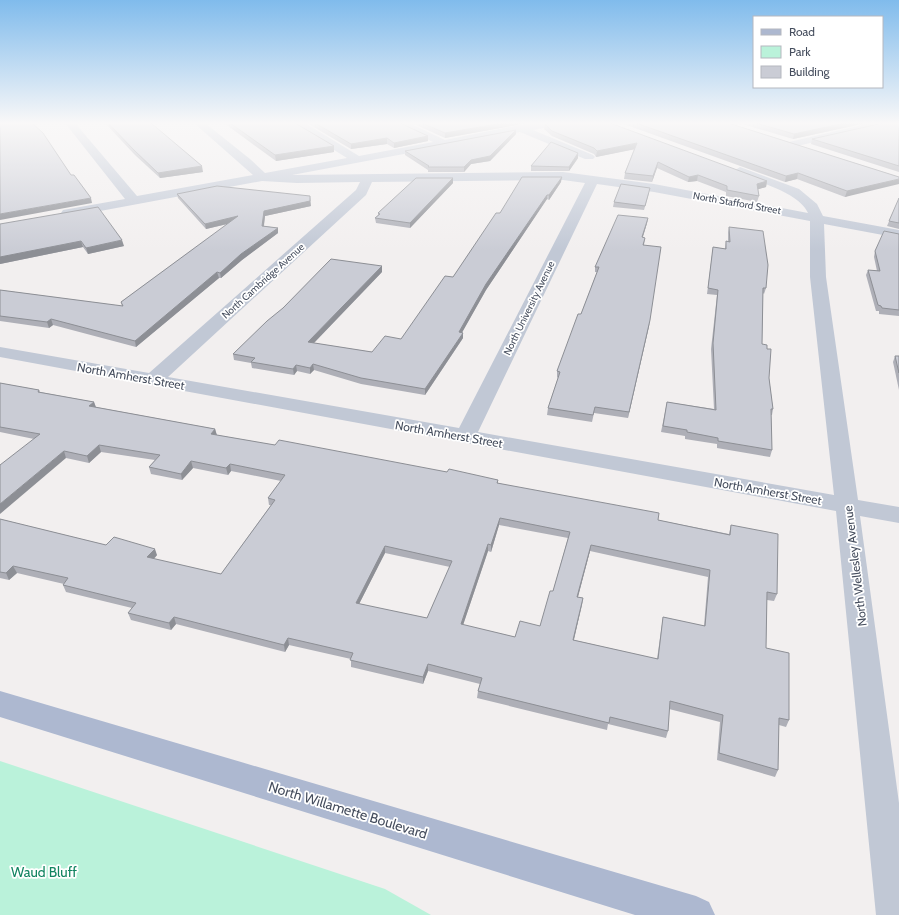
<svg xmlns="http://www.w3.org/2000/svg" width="899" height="915" font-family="Cabin,sans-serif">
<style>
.green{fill:#baf2da}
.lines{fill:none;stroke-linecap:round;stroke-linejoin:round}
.minor{fill:#c1c8d5;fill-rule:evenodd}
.major{fill:#adb8d0;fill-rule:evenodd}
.wall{fill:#aeafb7;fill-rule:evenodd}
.shaded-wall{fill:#8d8f95}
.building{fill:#caccd5;stroke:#8d8f95;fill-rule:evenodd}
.labels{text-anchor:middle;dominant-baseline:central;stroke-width:3.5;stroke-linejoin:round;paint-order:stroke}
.far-street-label{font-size:10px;fill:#464e5e;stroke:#fff}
.street-label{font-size:12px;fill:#464e5e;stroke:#fff}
.near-street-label{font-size:14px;fill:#464e5e;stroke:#fff}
.near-park-label{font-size:14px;fill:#118460;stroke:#fff}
</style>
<rect width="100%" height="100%" fill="#f2efef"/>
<!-- green -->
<polygon class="green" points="0,761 385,889 431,915 0,915"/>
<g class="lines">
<!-- minor -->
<g class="minor">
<path d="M65 123H75L137 196 253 175 194 123H205L250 159 265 173 347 158 294 125 293 123H305L359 156 433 142 398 125 397 123H409L445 140 519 125 559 123 558 125 533 130 593 155 595 157 593 159H585L520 132 292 175 563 172 654 184 808 213C799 192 756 181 736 174L734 171 740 167 799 189 817 204 823 216 899 230V238L824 224 826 277 858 500 899 507V523L860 516 899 803V915H876L836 511 0 357V347L149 373 356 190 360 182 297 183 262 181 68 217 63 216 61 213 63 210 125 199ZM563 180 585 183 459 428 168 377 366 195 372 182ZM597 184 654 192 810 221V277L834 495 478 432Z"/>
<polygon points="871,123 888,123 887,125 793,147 788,144 789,142"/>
</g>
<!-- major -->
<polygon class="major" points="0,691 696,896 709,902 715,915 635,915 0,717"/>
</g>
<!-- wall -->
<g class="wall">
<polygon points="105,123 151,123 203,172 160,178 135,155"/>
<polygon points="224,123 295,123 334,146 334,152 276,161"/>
<polygon points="307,123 400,123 428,136 428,141 394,148 387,144 351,149"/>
<polygon points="412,123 528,123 445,138"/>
<polygon points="621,123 728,123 899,177 845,197 797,179 785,182"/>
<polygon points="739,123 866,123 793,139"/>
<polygon points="899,123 899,172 811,144 812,139"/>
<polygon points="545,124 767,181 766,187 758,189 759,196 757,202 726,196 726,192 697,181 688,182 657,168 652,182 624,179 625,173 634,149 596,157 594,154 552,136 544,129"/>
<polygon points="516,130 516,134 490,161 471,164 464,172 428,172 428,170 405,155 405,151"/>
<polygon points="578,153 578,158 569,171 531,171 531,166"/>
<polygon points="453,178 453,183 410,228 376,223 375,218 378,215 378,213"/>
<polygon points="561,182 549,200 547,199 486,290 462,332 463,333 463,338 425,395 361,384 314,370 310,374 297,371 294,375 252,368 251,363 234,360 233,354 382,272 314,343 372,352 401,339 453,277 500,213"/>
<polygon points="649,193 644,210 613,207 614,202"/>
<polygon points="177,194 311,206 265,216 264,226 278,228 278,233 242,260 221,278 219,278 136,347 53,325 49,328 0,321 0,290 122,306 121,302 228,224 206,229 178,198"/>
<polygon points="899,198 899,229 887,226"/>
<polygon points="648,218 647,223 643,237 645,238 644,245 649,326 628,418 594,413 592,422 547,415 548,408 558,378 557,377 557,371 581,314 597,272 595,272 595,267"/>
<polygon points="0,224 124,246 88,254 83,247 0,264"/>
<polygon points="729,227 766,288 764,294 763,293 762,344 767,349 769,378 773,409 772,415 771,415 772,450 770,457 717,448 717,444 685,439 685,436 661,432 667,402 714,409 711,349 717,295 707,294 713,247 725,249 726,241 728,242 728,232"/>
<polygon points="899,234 899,316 879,314 879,311 876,311 866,275 868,270 877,271 874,257 875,251"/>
<polygon points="895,356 899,356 899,390 893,362"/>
<path d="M0 383 39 390 40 392 94 402 96 407 215 429 217 435 275 445 498 480V483L658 520 729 534 731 525 777 594 774 601 767 600 766 648 789 720 786 727 779 725 778 770 775 777 717 760 720 722 669 709 668 731 666 738 608 724 607 730 477 698 478 691 480 684 428 671 423 684 351 667V659L289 645 285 652 176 624 171 630 131 620 128 613 132 608 66 592 63 585 64 584 17 573 9 580 0 578V519L106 545 157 555 154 559 221 574 271 505H269L268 498 281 481 231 471 228 475 193 468 182 480 151 474 149 467 155 460 101 452 89 463 66 458 34 439 0 432ZM499 525 568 538 553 591 540 626 515 637 463 625 488 551 491 552ZM590 551 708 577 704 626 663 617 657 659 574 640 583 598 578 597ZM385 553 450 567 427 618 359 604Z"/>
</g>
<!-- shaded-wall -->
<g class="shaded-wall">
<polygon points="503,123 528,123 445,138 445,133"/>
<polygon points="845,123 866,123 793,139 794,134"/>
<polygon points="516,130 516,134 490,161 471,164 464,172 464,167 471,160"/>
<polygon points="428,136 428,141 394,148 394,143"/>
<polygon points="387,138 387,144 351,149 351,144"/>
<polygon points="637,143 636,149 596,157 597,151"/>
<polygon points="334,146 334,152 276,161 275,155"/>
<polygon points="578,153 578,158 569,171 569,167"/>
<polygon points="658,162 657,168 652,182 653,176"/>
<polygon points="202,166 203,172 160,178 158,173"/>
<polygon points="798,173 797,179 785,182 786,176"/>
<polygon points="698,175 697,181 688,182 689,177"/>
<polygon points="562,177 561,182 549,200 549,195"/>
<polygon points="453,178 453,183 410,228 410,223"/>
<polygon points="899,179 899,184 845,197 847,191"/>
<polygon points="767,181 766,187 756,190 757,184"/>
<polygon points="547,195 547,199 486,290 459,338 459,332 486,284"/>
<polygon points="310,196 311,206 265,216 263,231 262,226 264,211"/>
<polygon points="91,198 92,203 0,220 0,214"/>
<polygon points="238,216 239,221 206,229 205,224"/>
<polygon points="648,218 647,223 641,242 642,237"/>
<polygon points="278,228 278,233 242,260 221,278 220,273 241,254"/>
<polygon points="122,240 124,246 88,254 86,248"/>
<polygon points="81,241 83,247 0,264 0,257"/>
<polygon points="382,266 382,272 309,348 308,342"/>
<polygon points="217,272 219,278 136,347 135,341"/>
<polygon points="51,319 53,325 49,328 47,322"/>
<polygon points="650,320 649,326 628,418 629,412"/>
<polygon points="463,333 463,338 425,395 425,389"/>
<polygon points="313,364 314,370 310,374 310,368"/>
<polygon points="296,365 297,371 294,375 293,369"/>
<polygon points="94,402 96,408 89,406"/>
<polygon points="215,429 217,436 211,434"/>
<polygon points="99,445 101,452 89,463 87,456"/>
<polygon points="64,451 66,458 0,514 0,504"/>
<polygon points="191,461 193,468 182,480 181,474"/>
<polygon points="230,464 231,471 228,475 226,468"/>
<polygon points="500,518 499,525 491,552 491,545"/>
<polygon points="488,544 488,551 461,631 461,624"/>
<polygon points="591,545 590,551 576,604 577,597"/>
<polygon points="385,546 385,553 356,610 356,603"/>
<polygon points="155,549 157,555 149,564 147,557"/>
<polygon points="13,566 17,573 9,580 6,573"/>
<polygon points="583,598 582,605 572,647 573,640"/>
<polygon points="174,617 176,624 171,630 169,623"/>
<polygon points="288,638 289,645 285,652 284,645"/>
<polygon points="428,664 428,671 423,684 423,677"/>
</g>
<!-- building -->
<g class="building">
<polygon points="0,123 32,123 43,133 71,175 74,175 91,198 0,214"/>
<polygon points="108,123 151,123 202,166 158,173 134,150"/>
<polygon points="230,123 295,123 334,146 275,155"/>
<polygon points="315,123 400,123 428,136 394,143 387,138 351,144"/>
<polygon points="422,123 503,123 445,133"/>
<polygon points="552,123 610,123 767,181 757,184 759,196 727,190 727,186 698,175 689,177 658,162 653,176 625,173 637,143 597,151 594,148 552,131 545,124"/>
<polygon points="636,123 728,123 899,177 899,179 847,191 798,173 786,176"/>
<polygon points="756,123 845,123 794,134"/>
<polygon points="883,123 899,123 899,166 812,139"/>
<polygon points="516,130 490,156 471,160 464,167 428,167 429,166 405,151"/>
<polygon points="551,142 578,153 569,167 531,166"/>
<polygon points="522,177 562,177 549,195 547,195 486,284 459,332 463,333 425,389 361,378 313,364 310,368 296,365 293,369 251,362 255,358 233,354 267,321 283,308 331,259 382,266 308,342 372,352 385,336 401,339 445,276 453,277 496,213 500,213"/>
<polygon points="416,178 453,178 410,223 375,218 380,214 378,213"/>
<polygon points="621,184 650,188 645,206 614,202"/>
<polygon points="217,186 310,196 310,201 264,211 262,226 278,228 241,254 220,273 217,272 135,341 51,319 47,322 0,316 0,290 123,306 121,302 238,216 205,224 177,194"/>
<polygon points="899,198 899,223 889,221"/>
<polygon points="98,207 122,240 86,248 81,241 0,257 0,224"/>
<polygon points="618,215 648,218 642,237 645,238 643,245 661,247 650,320 629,412 595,407 593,415 548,408 560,372 557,371 578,314 581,314 599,267 595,267"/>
<polygon points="729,227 763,231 768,265 766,288 763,288 762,344 767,345 767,349 771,349 769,378 773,409 771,409 772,450 718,441 718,438 687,432 687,430 663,426 667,402 716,410 713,343 718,290 708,288 713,247 726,249 726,241 730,242"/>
<polygon points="884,231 899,234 899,310 882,308 881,306 878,305 868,270 880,271 875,251"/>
<polygon points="895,356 899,356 899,373"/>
<path d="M0 383 39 390 38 392 94 402 89 406 215 429 211 434 275 445 279 440 447 472 449 469 498 480 497 483 659 513 658 520 730 535 731 525 778 534 777 594 767 592 766 648 789 653V720L779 718 778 770 719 753 723 715 670 701 668 731 610 717 609 723 478 691 482 678 428 664 423 677 350 660 353 653 288 638 284 645 174 617 169 623 128 613 136 603 63 585 68 578 13 566 6 573 0 572V519L106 545 114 537 155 549 147 557 221 574 275 500 268 498 285 475 230 464 226 468 191 461 181 474 149 467 160 455 99 445 87 456 64 451 0 504V465L40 434 0 427ZM500 518 570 532 553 591H550L540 626 520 621 515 637 461 624 488 544 491 545ZM591 545 710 570 705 626 663 617 658 659 573 640 583 598 577 597ZM385 546 452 561 427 618 356 603Z"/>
</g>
<!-- sky -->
<linearGradient id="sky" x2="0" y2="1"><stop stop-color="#80bbec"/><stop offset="0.49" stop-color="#f9f8f8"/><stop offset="1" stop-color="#f9f8f8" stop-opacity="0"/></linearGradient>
<rect width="899" height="251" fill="url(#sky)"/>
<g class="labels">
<!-- far-street labels -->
<g class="far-street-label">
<text transform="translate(737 203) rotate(10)">North Stafford Street</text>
<text transform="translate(263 281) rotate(-42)">North Cambridge Avenue</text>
<text transform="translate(529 308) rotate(-64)">North University Avenue</text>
</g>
<!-- street labels -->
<g class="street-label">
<text transform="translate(131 376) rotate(10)">North Amherst Street</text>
<text transform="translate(449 434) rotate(10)">North Amherst Street</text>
<text transform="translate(768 491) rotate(10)">North Amherst Street</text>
<text transform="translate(855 566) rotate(-97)">North Wellesley Avenue</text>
</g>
<!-- near-street labels -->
<g class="near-street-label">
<text transform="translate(348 810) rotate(17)">North Willamette Boulevard</text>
</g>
<!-- near-park labels -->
<g class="near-park-label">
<text x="44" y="872">Waud Bluff</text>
</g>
</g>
<!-- legend -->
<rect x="753" y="16" width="130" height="72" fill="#ffffff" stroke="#b5b8bf"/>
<rect x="761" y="29" width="20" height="6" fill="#adb8d0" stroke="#b5b8bf"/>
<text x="789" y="36" font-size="12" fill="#464e5e">Road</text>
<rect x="761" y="46" width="20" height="12" fill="#baf2da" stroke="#b5b8bf"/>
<text x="789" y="56" font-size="12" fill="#464e5e">Park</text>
<rect x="761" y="66" width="20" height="12" fill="#caccd5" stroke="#b5b8bf"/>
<text x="789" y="76" font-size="12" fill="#464e5e">Building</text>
</svg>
